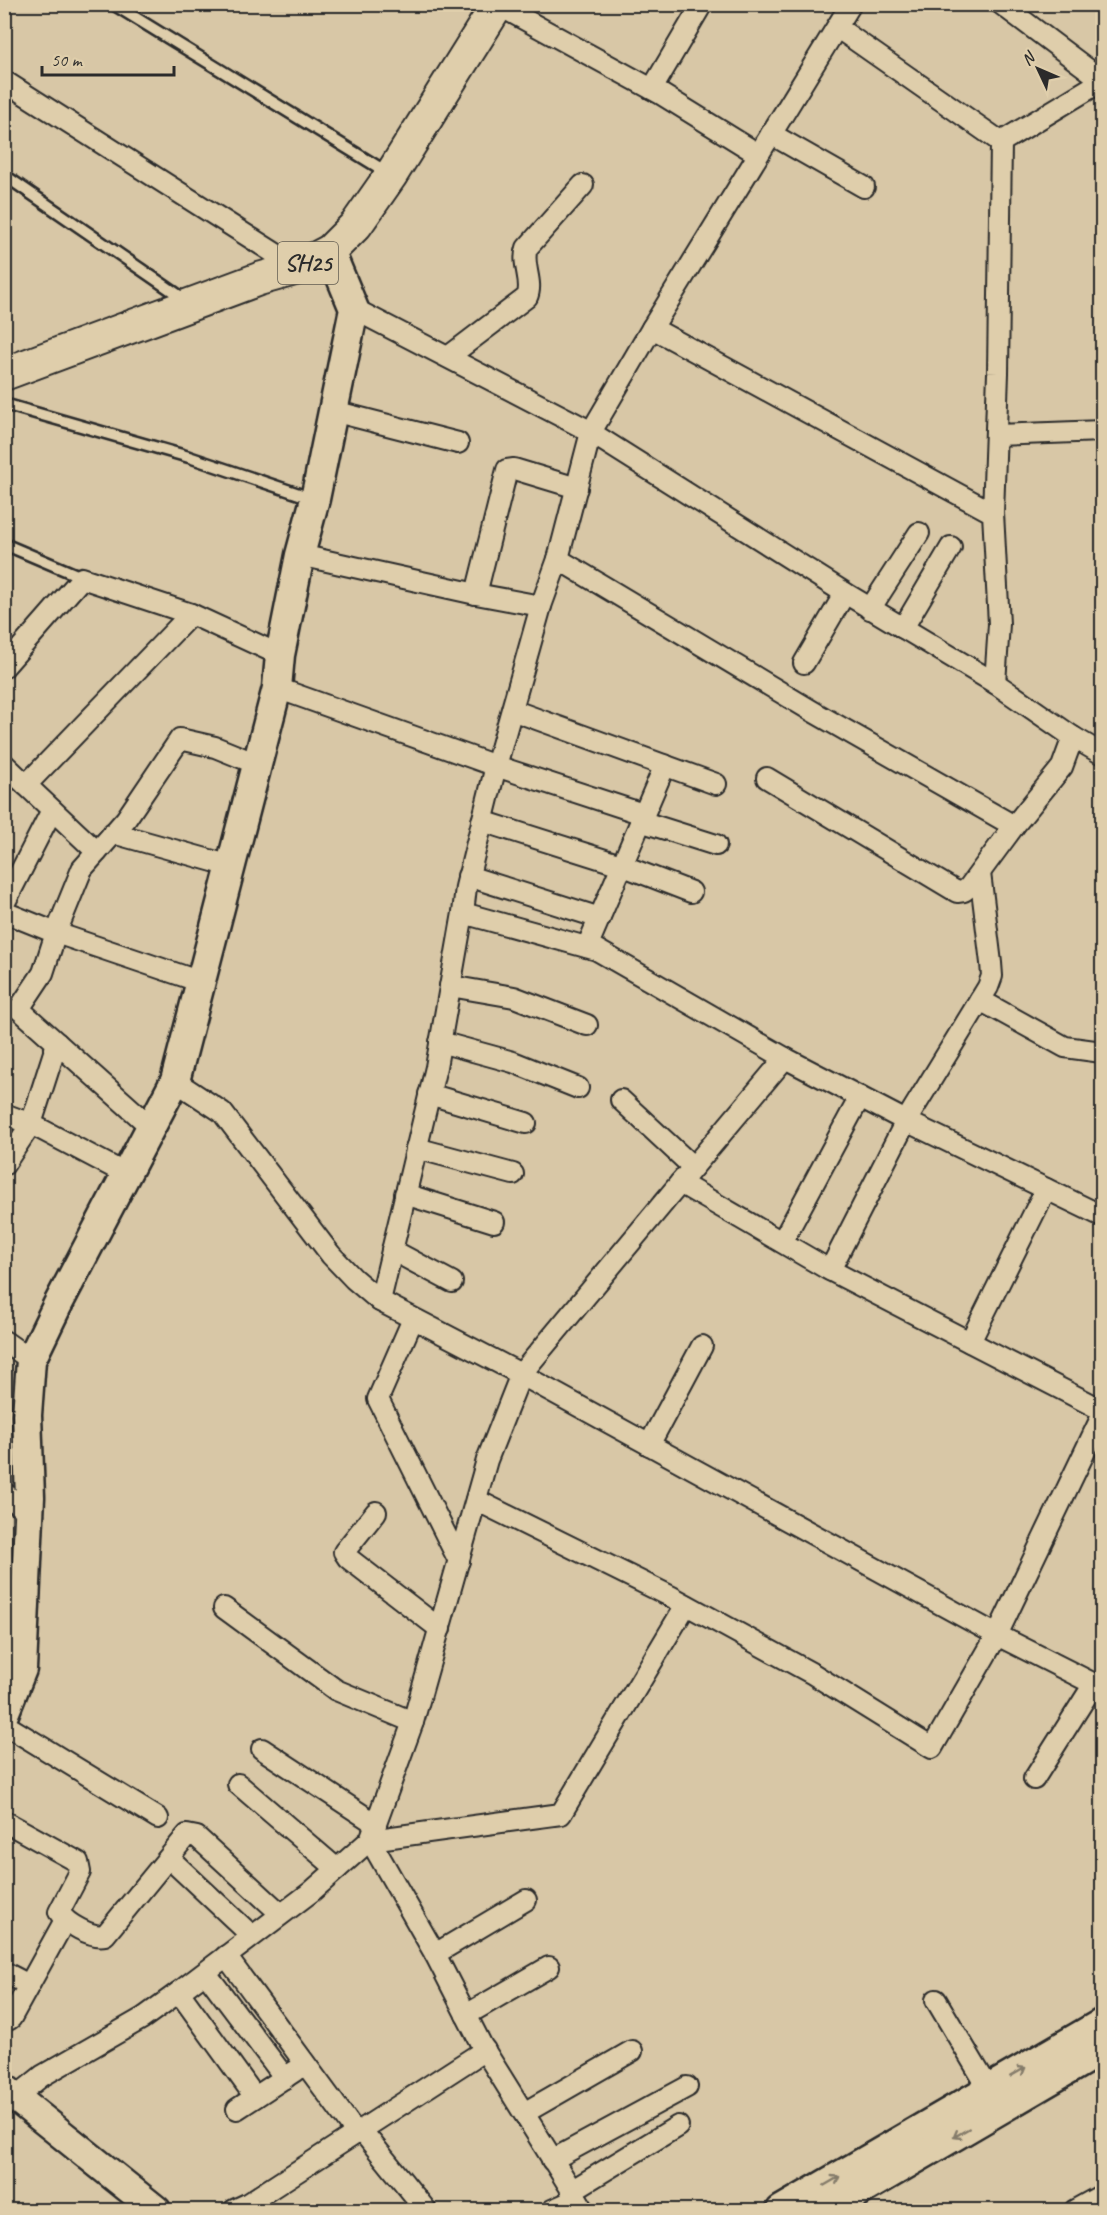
<svg xmlns="http://www.w3.org/2000/svg" width="1107" height="2215" font-family="Caveat,sans-serif">
<style>
.lines{fill:none;stroke-linecap:round;stroke-linejoin:round}
.lane-casing{stroke:#2b2b2b;stroke-width:15}
.street-casing{stroke:#2b2b2b;stroke-width:24}
.secondary-casing{stroke:#2b2b2b;stroke-width:33}
.primary-casing{stroke:#2b2b2b;stroke-width:36}
.lane{stroke:#dfceab;stroke-width:10}
.street{stroke:#dfceab;stroke-width:20}
.secondary{stroke:#dfceab;stroke-width:28}
.primary{stroke:#dfceab;stroke-width:32}
.oneway{stroke:#857c6b}
.labels{text-anchor:middle;dominant-baseline:central;stroke-width:6;stroke-linejoin:round;paint-order:stroke}
.shield{fill:#dfceab;stroke:#615c51;stroke-width:1.5}
.shield-label{font-size:24px;font-weight:bold;fill:#2b2b2b}
</style>
<rect width="100%" height="100%" fill="#d8c7a6"/>
<filter id="ink" filterUnits="userSpaceOnUse"><feTurbulence type="fractalNoise" baseFrequency=".0167" numOctaves="2"/><feDisplacementMap in="SourceGraphic" scale="12" xChannelSelector="R" yChannelSelector="G"/><feConvolveMatrix kernelMatrix="1 2 1 2 8 2 1 2 1" color-interpolation-filters="sRGB"/></filter>
<g filter="url(#ink)">
<g class="lines">
<defs>
<g id="lane">
<polyline points="113,4 388,173"/>
<polyline points="4,175 187,301"/>
<polyline points="4,404 189,457 314,499"/>
<polyline points="4,544 84,578"/>
</g>
<g id="street">
<polyline points="1001,4 1102,80"/>
<polyline points="498,5 661,94 758,154"/>
<polyline points="838,28 1001,142"/>
<polyline points="4,81 298,268"/>
<polyline points="652,89 702,4"/>
<polyline points="771,134 864,187"/>
<polyline points="354,309 582,427 845,593 995,683 1073,737 1102,754"/>
<polyline points="652,328 851,4"/>
<path d="M448 357 527 297C534 282 521 264 527 248L583 185"/>
<polyline points="333,411 458,443"/>
<polyline points="996,435 1102,431"/>
<polyline points="993,513 998,373 1001,142 1102,81"/>
<polyline points="300,555 476,594 541,606"/>
<polyline points="558,559 812,711 1014,826"/>
<polyline points="476,594 507,470 514,469 577,488"/>
<polyline points="870,609 919,533"/>
<polyline points="903,628 951,547"/>
<polyline points="804,663 845,593"/>
<polyline points="4,667 82,578 191,614"/>
<polyline points="277,688 496,766 643,814"/>
<polyline points="512,710 716,784"/>
<polyline points="4,764 26,785 191,614 280,655"/>
<polyline points="767,778 957,892 964,891 969,887 1014,826 1062,767 1073,737"/>
<polyline points="26,785 97,852"/>
<polyline points="482,821 621,865 691,892"/>
<polyline points="640,821 716,845"/>
<polyline points="113,833 231,866"/>
<polyline points="468,876 600,918"/>
<polyline points="4,904 52,810"/>
<polyline points="4,912 56,933 201,982"/>
<polyline points="463,913 597,950 785,1058 906,1121 1102,1216"/>
<polyline points="587,947 665,765"/>
<polyline points="450,986 514,997 587,1025"/>
<polyline points="980,1000 1065,1047 1102,1052"/>
<polyline points="440,1042 513,1062 578,1088"/>
<polyline points="175,1081 222,1112 331,1255 354,1279 380,1301 511,1369 997,1635 1102,1688"/>
<polyline points="429,1094 526,1123"/>
<polyline points="621,1100 693,1167"/>
<polyline points="4,1114 31,1124 126,1174"/>
<polyline points="151,1127 19,1009 43,973 56,933 82,869 126,819 180,739 215,747 257,764"/>
<polyline points="416,1148 513,1174"/>
<polyline points="4,1165 31,1124 57,1043"/>
<polyline points="680,1183 785,1058"/>
<polyline points="405,1194 494,1222"/>
<polyline points="782,1242 860,1097"/>
<polyline points="392,1250 452,1282"/>
<polyline points="830,1270 906,1121 988,987 992,976 991,963 980,873"/>
<polyline points="380,1301 436,1067 463,913 466,887 496,766 541,606 558,559 591,432 652,328 993,513 999,624 995,683"/>
<polyline points="413,1319 378,1399 459,1561"/>
<polyline points="4,1341 31,1360"/>
<polyline points="970,1342 1046,1189"/>
<polyline points="649,1445 702,1346"/>
<polyline points="4,1493 30,1514"/>
<polyline points="476,1500 672,1597 813,1674 932,1748 997,1635 1102,1416"/>
<polyline points="376,1512 344,1552 348,1558 440,1629"/>
<polyline points="224,1608 336,1690 413,1722"/>
<polyline points="4,1724 158,1818"/>
<polyline points="262,1749 376,1824"/>
<polyline points="1034,1779 1094,1684"/>
<polyline points="238,1784 337,1869"/>
<path d="M4 1821 78 1862 80 1872 59 1912C66 1924 92 1938 105 1935L187 1835 197 1837 281 1914"/>
<polyline points="169,1858 252,1936"/>
<polyline points="435,1954 526,1900"/>
<polyline points="226,1956 357,2134"/>
<polyline points="4,1972 29,1985"/>
<polyline points="206,1973 285,2078"/>
<polyline points="179,1992 255,2097"/>
<polyline points="936,2000 989,2089"/>
<polyline points="466,2015 549,1967"/>
<polyline points="4,2019 8,2020 11,2018 65,1920"/>
<polyline points="7,2104 42,2076 143,2018 179,1992 311,1892 370,1840 413,1722 487,1460 521,1374 680,1183 826,1268 1102,1410"/>
<polyline points="237,2109 295,2071"/>
<polyline points="524,2113 632,2051"/>
<polyline points="362,2131 426,2210"/>
<polyline points="552,2160 687,2087"/>
<polyline points="571,2191 678,2126"/>
<polyline points="234,2210 247,2204 485,2050"/>
<polyline points="552,2210 577,2199"/>
<polyline points="584,2210 482,2046 435,1954 370,1840 561,1814 686,1605"/>
<polyline points="1075,2210 1102,2195"/>
</g>
<g id="secondary">
<polyline points="4,1714 22,1669 30,1497 27,1415 31,1360 57,1306 175,1081 277,688 280,655 300,555 315,499 354,309 330,251"/>
<polyline points="4,2088 156,2210"/>
<polyline points="781,2210 1102,2023"/>
<polyline points="828,2210 1102,2050"/>
</g>
<polyline id="primary" points="4,374 259,279 298,268 330,251 356,225 391,175 498,4"/>
</defs>
<!-- lane casing -->
<use href="#lane" class="lane-casing"/>
<!-- street casing -->
<use href="#street" class="street-casing"/>
<!-- secondary casing -->
<use href="#secondary" class="secondary-casing"/>
<!-- primary casing -->
<use href="#primary" class="primary-casing"/>
<!-- lane -->
<use href="#lane" class="lane"/>
<!-- street -->
<use href="#street" class="street"/>
<!-- secondary -->
<use href="#secondary" class="secondary"/>
<!-- primary -->
<use href="#primary" class="primary"/>
</g>
<!-- one-way arrows -->
<defs><path id="oneway-shaft" d="M-6 0H5M1.5-3L5.5 0L1.5 3" fill="none" stroke-width="1.6" stroke-linecap="round" stroke-linejoin="round" transform="scale(1.5)"/></defs>
<g class="oneway">
<use href="#oneway-shaft" transform="translate(1018 2072) rotate(-30)"/>
<use href="#oneway-shaft" transform="translate(961 2133) rotate(150)"/>
<use href="#oneway-shaft" transform="translate(832 2181) rotate(-30)"/>
</g>
</g>
<g class="labels">
<!-- shield labels -->
<rect class="shield" x="278" y="242" width="60" height="42" rx="4.5"/>
<g class="shield-label">
<text x="308" y="263">SH25</text>
</g>
</g>
<!-- margin -->
<rect width="1107" height="2215" fill="none" stroke="#dfceab" stroke-width="24"/>
<rect x="12" y="12" width="1083" height="2191" fill="none" stroke="#2b2b2b" stroke-width="2" filter="url(#ink)"/>
<!-- north arrow -->
<g transform="translate(1038 69) rotate(314)" stroke="#dfceab" stroke-width="4.5" paint-order="stroke">
<path d="M0-4.5L10 22L0 15L-10 22Z" fill="#2b2b2b"/>
<text y="-9" font-size="16" font-weight="bold" text-anchor="middle" fill="#2b2b2b">N</text>
</g>
<!-- scale -->
<path d="M42 66v9h132v-9" fill="none" stroke="#2b2b2b" stroke-width="3"/>
<text x="51" y="66" font-size="18" fill="#2b2b2b" stroke="#dfceab" stroke-width="4.5" paint-order="stroke">50 m</text>
</svg>
